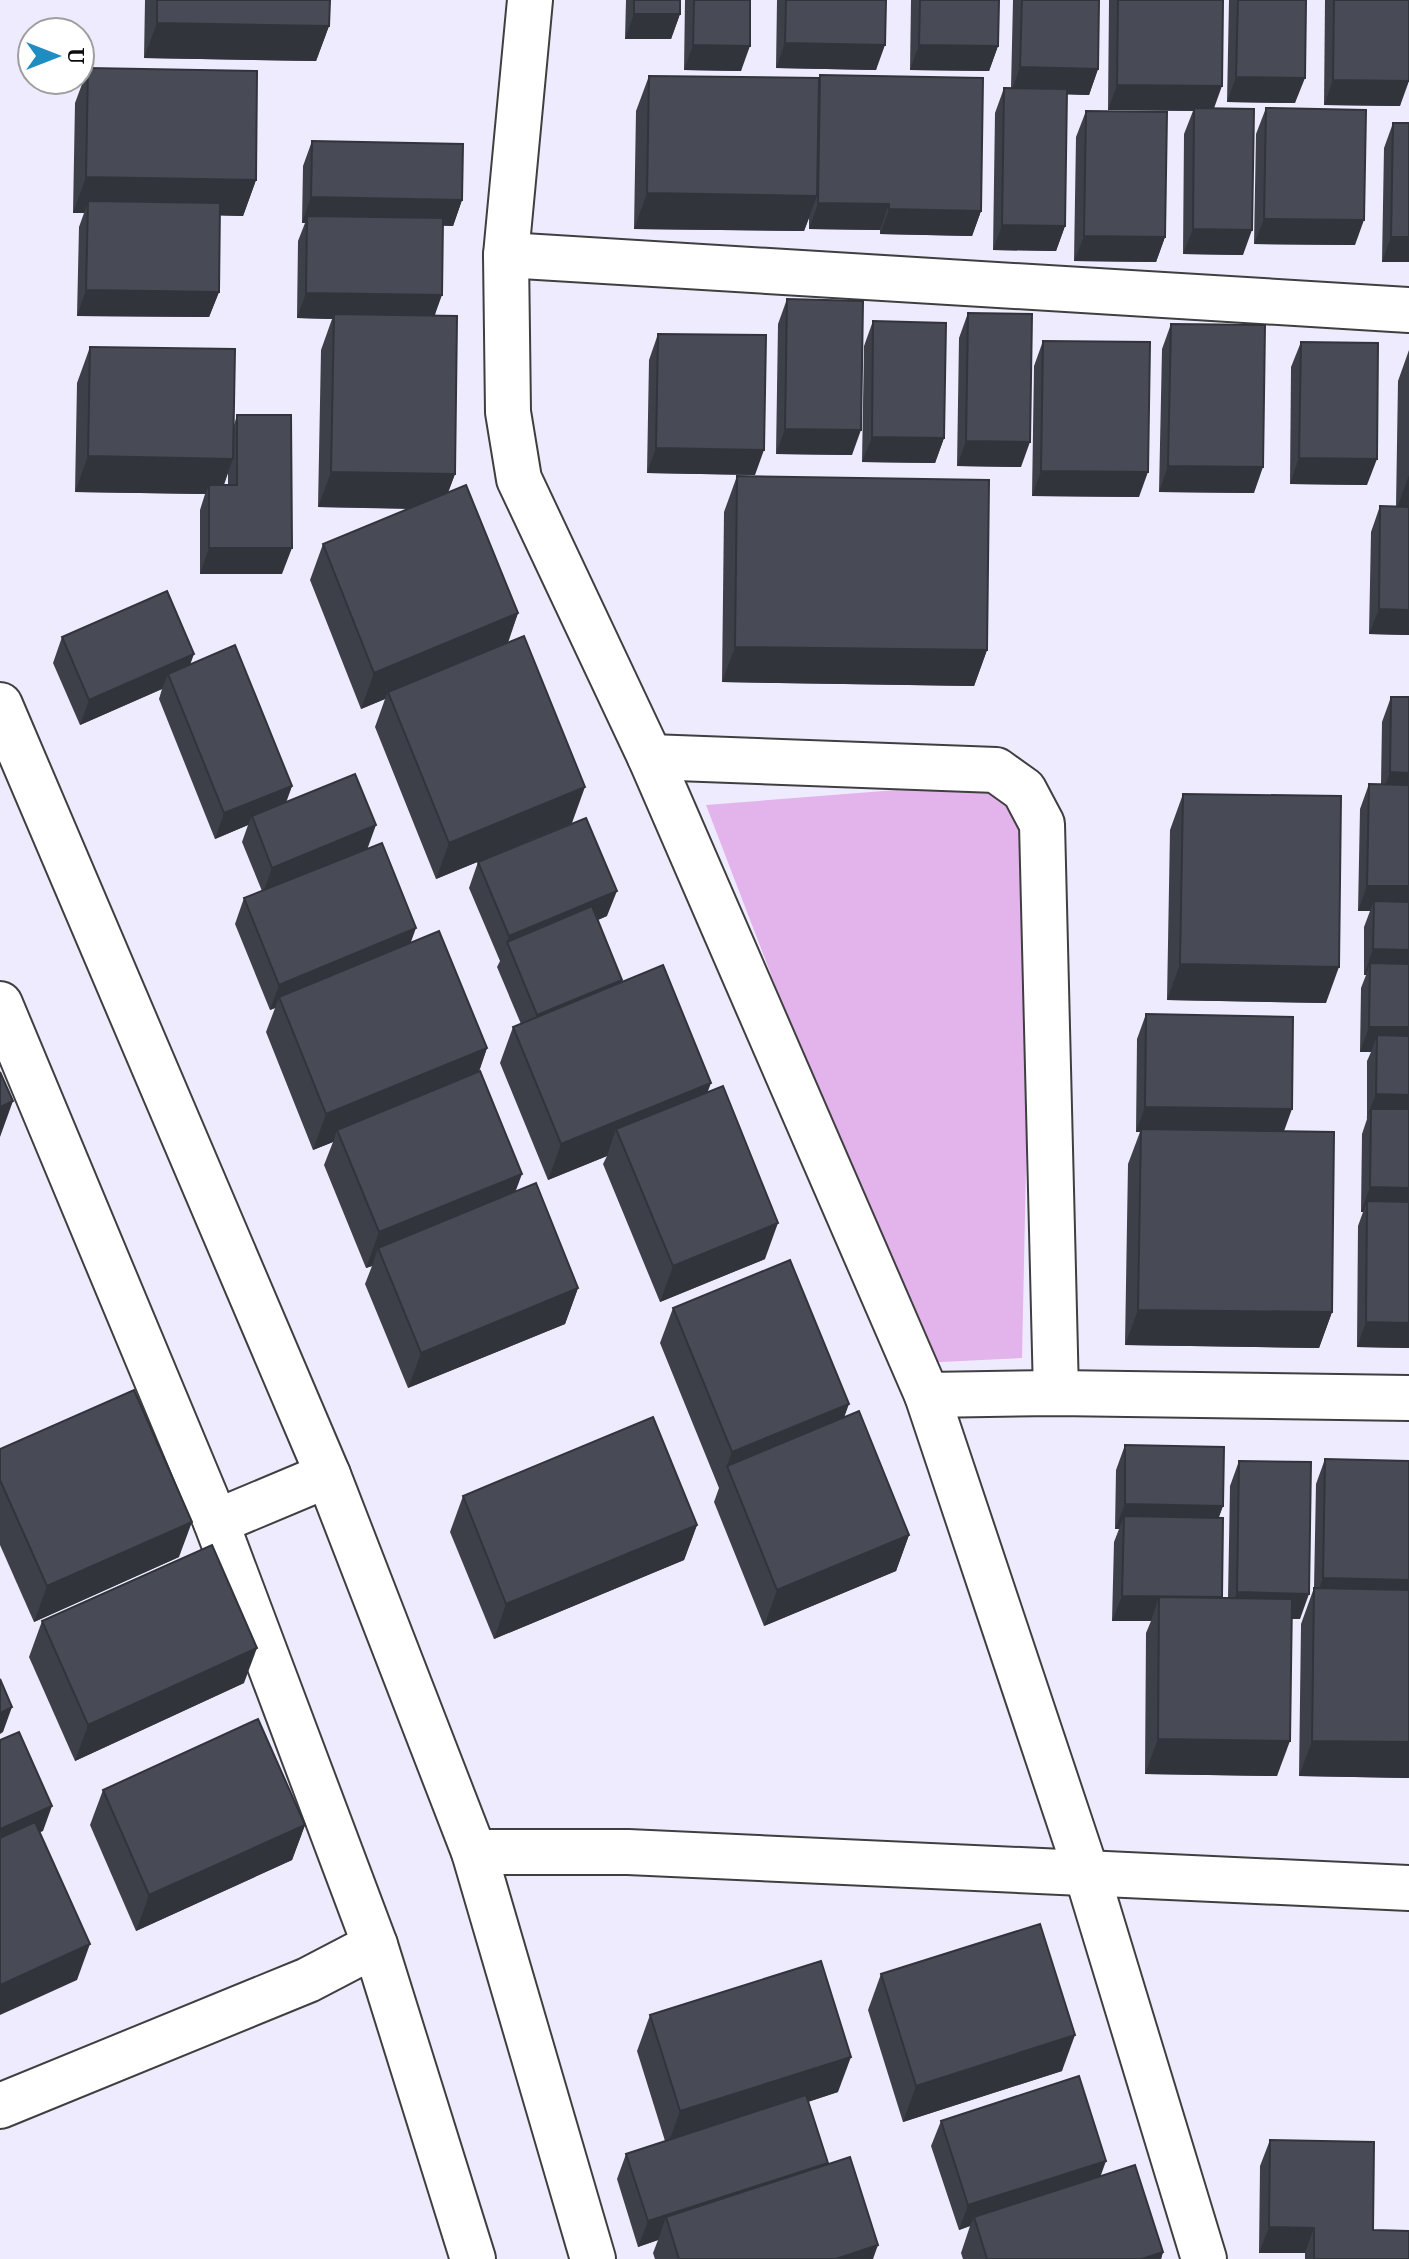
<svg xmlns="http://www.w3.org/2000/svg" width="1409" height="2259" font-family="'Noto Serif',serif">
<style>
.green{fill:#e3b4eb}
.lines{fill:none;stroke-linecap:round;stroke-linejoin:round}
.minor-casing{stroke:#3f3f3f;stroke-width:48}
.minor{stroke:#fff;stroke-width:44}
.wall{fill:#3e4049;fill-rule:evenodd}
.shaded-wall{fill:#32343c}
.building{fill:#484b55;stroke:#32343c;stroke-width:2}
</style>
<rect width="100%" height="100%" fill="#efebff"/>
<!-- green -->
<polygon class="green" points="986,783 1033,836 1022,1358 920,1363 706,805"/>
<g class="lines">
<defs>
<g id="minor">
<polyline points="530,0 506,255 508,412 519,479 650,757 927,1395 1086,1871 1204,2259"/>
<polyline points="506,255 1409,310"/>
<polyline points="0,705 328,1475 474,1852 593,2259"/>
<polyline points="650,757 996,770 1024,790 1042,824 1056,1393"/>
<polyline points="0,1004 216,1522 375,1945 473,2259"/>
<polyline points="927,1395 1056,1393 1409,1398"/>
<polyline points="216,1522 328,1475"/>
<polyline points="474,1852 628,1852 1409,1888"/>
<polyline points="0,2106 308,1980 375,1945"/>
</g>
</defs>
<!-- minor casing -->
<use href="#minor" class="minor-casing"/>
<!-- minor -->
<use href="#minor" class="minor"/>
</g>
<!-- wall -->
<g class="wall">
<polygon points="145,0 330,0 329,26 316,61 144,58"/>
<polygon points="626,0 680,0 680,14 671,39 625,39"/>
<polygon points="685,0 750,0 741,71 684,70"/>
<polygon points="777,0 886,0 876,70 776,68"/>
<polygon points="911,0 999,0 998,46 989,71 910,70"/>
<polygon points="1013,0 1099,0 1098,69 1089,95 1067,94 1065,226 1056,251 993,250 995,113 1004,88 1011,88"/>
<polygon points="1109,0 1223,0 1214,109 1243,255 1183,254 1184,134 1193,111 1108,110"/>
<polygon points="1229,0 1306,0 1295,103 1227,102"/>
<polygon points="1325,0 1409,0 1400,106 1324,105"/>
<polygon points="88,68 256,180 243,216 220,215 219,292 209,317 77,316 79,227 84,213 73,213 75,103"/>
<polygon points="820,75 981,211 972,236 880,234 880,230 809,229 809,218 804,231 634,229 636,111 649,76 819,78"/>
<polygon points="1266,108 1355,245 1254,244 1256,134"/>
<polygon points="1086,111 1165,237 1156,262 1074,261 1076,137"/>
<polygon points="1393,123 1409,123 1409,262 1382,262 1384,148"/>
<polygon points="312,141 462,200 453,226 443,225 435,316 455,474 448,492 518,613 508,643 572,823 436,879 375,727 385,699 361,709 310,580 323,544 409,509 318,507 321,350 332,319 297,318 298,241 305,223 302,223 303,166"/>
<polygon points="787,299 852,455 776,454 778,324"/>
<polygon points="968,313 1021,467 957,466 959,338"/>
<polygon points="873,321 944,438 935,463 862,462 864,346"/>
<polygon points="1171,324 1254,493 1159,492 1162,349"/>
<polygon points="658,334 755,475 647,473 649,360"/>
<polygon points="1043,341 1139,497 1032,496 1034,366"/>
<polygon points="1301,342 1367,485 1290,484 1291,367"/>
<path d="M90 347 234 425 237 415 282 574H200V510L205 494 75 492 77 383ZM228 473V485H224Z"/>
<polygon points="1409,350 1409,635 1369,634 1371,532 1380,506 1396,507 1398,381"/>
<polygon points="737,476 987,650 974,686 722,682 724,512"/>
<polygon points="62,637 191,664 292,786 286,803 368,849 411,943 487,1048 479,1072 515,1192 578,1288 565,1324 408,1388 365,1284 372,1266 366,1268 324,1165 333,1142 313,1150 266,1032 275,1008 270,1010 235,924 244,898 262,891 242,842 248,825 215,839 159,699 162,689 80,725 53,663"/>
<polygon points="1391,697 1409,697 1409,1348 1357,1347 1358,1226 1363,1212 1361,1212 1362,1134 1367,1119 1367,1061 1371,1052 1360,1052 1361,988 1366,975 1364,975 1364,927 1370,911 1358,911 1360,809 1369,784 1381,784 1382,722"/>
<polygon points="1183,794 1326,1003 1167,1000 1170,830"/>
<polygon points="478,862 607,916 598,920 622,980 621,982 708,1092 765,1259 660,1302 603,1164 607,1156 548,1180 500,1063 513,1027 521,1024 497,967 500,961 469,888"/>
<polygon points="1146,1014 1284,1131 1332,1312 1319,1348 1125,1345 1128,1164 1140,1132 1136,1132 1137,1039"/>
<polygon points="673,1308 844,1417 909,1535 896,1571 764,1626 714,1502 719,1488 660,1343"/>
<polygon points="1125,1445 1223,1506 1218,1518 1221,1598 1228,1598 1230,1486 1239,1461 1300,1619 1292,1619 1277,1776 1145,1774 1146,1633 1151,1621 1112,1621 1114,1542 1119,1529 1115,1529 1116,1470"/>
<polygon points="0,1449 179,1557 34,1622 0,1545"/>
<polygon points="1325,1459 1409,1778 1299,1776 1301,1624 1314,1588 1316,1484"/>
<polygon points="463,1496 697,1525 684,1560 494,1639 450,1532"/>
<polygon points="42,1621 244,1683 75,1761 29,1657"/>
<polygon points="103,1790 305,1825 292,1860 136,1931 90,1825"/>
<polygon points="881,1974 1062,2071 903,2122 868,2010"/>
<polygon points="650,2015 838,2092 808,2102 827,2165 873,2259 655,2259 653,2253 658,2240 638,2247 617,2179 626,2154 665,2141 637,2051"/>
<polygon points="941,2121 1100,2176 1163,2252 1161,2259 963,2259 961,2253 970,2226 959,2230 931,2146"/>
<polygon points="1270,2140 1373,2230 1409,2259 1305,2259 1305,2253 1259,2253 1260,2166"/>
</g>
<!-- shaded-wall -->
<g class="shaded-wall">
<polygon points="634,14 680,14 671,39 625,39"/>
<polygon points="157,23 329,26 316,61 144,58"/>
<polygon points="785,43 885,45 876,70 776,68"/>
<polygon points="693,45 750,46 741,71 684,70"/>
<polygon points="919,45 998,46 989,71 910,70"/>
<polygon points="1020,67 1098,69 1089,95 1011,93"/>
<polygon points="1236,77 1305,78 1295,103 1227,102"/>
<polygon points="1333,80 1409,81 1400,106 1324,105"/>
<polygon points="1117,85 1222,86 1213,111 1108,110"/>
<polygon points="86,177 256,180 243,216 88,213 88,201 84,213 73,213"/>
<polygon points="647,193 817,196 804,231 634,229"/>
<polygon points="311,197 462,200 453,226 307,223 307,216 305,223 302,223"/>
<polygon points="818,203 889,204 880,230 809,229"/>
<polygon points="889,209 981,211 972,236 880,234"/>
<polygon points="1264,219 1364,220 1355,245 1254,244"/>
<polygon points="1002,225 1065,226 1056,251 993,250"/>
<polygon points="1193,229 1252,230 1243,255 1183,254"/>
<polygon points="1084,236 1165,237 1156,262 1074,261"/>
<polygon points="1391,237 1409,237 1409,262 1382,262"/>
<polygon points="86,290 219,292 209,317 77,316"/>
<polygon points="306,293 442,295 433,320 334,314 332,319 297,318"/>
<polygon points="785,429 861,430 852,455 776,454"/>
<polygon points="872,437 944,438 935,463 862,462"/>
<polygon points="966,441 1030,442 1021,467 957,466"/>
<polygon points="656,448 764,450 755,475 647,473"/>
<polygon points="88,456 233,459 220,494 209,485 205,494 75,492"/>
<polygon points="1299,458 1377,459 1367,485 1290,484"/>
<polygon points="1168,466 1263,467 1254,493 1159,492"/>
<polygon points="1041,471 1148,472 1139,497 1032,496"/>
<polygon points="331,472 455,474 442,509 318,507"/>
<polygon points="1409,475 1409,511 1396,511"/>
<polygon points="209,548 292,548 282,574 200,574"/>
<polygon points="1379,609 1409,610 1409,635 1369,634"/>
<polygon points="518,613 505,649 388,692 385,699 361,709 374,673"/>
<polygon points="735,647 987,650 974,686 722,682"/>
<polygon points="194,654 185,679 168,674 162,689 80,725 89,700"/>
<polygon points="1390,772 1409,773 1409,798 1381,798"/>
<polygon points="292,786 282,811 252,816 248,825 215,839 224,813"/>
<polygon points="585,787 572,823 436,879 449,843"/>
<polygon points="376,825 367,850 263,893 272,868"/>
<polygon points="1367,886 1409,886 1409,912 1374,901 1370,911 1358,911"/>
<polygon points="617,891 607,916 512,955 507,942 499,961 509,936"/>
<polygon points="416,928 407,953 279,997 275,1008 270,1010 279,985"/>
<polygon points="1373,949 1409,950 1409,975 1370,963 1366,975 1364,975"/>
<polygon points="1180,964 1339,967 1326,1003 1167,1000"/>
<polygon points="622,980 613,1005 528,1040 537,1015"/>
<polygon points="1369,1027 1409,1027 1409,1053 1377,1035 1371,1052 1360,1052"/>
<polygon points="487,1048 474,1084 337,1130 333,1142 313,1150 326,1114"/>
<polygon points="711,1083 698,1118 616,1129 607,1156 548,1180 561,1144"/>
<polygon points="1376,1094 1409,1095 1409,1120 1371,1109 1366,1119"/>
<polygon points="13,1101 0,1137 0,1107"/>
<polygon points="1145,1107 1292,1109 1283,1134 1141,1129 1140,1132 1136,1132"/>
<polygon points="522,1174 509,1209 378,1248 372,1266 366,1268 379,1232"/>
<polygon points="1370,1187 1409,1188 1409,1213 1367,1201 1363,1212 1361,1212"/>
<polygon points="778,1223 765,1259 660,1302 673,1266"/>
<polygon points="578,1288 565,1324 408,1388 421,1353"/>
<polygon points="1138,1310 1332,1312 1319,1348 1125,1345"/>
<polygon points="1366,1322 1409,1323 1409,1348 1357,1347"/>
<polygon points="849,1404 836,1440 727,1466 719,1488 732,1452"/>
<polygon points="1125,1504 1223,1506 1214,1531 1124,1516 1119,1529 1115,1529"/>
<polygon points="192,1522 179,1557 34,1622 47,1586"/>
<polygon points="697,1525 684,1560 494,1639 506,1604"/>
<polygon points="909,1535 896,1571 764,1626 777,1590"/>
<polygon points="1323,1578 1409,1580 1409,1603 1314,1603"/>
<polygon points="1237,1592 1309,1594 1300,1619 1228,1617"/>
<polygon points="1122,1596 1222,1597 1213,1622 1159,1597 1151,1621 1112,1621"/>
<polygon points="257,1648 244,1683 75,1761 88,1725"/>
<polygon points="12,1707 3,1732 0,1734 0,1713"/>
<polygon points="1158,1739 1290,1741 1277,1776 1145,1774"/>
<polygon points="1312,1741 1409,1742 1409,1778 1299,1776"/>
<polygon points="52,1806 43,1831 0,1850 0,1829"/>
<polygon points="305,1825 292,1860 136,1931 149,1895"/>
<polygon points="90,1944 77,1980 0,2015 0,1985"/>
<polygon points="1075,2035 1062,2071 903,2122 916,2086"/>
<polygon points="851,2057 838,2092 667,2147 680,2111"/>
<polygon points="1106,2161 1097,2186 974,2217 970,2226 959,2230 968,2205"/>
<polygon points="828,2163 819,2188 666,2217 658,2240 638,2247 648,2221"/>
<polygon points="1269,2227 1314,2228 1305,2253 1259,2253"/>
<polygon points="878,2245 873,2259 836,2259"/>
<polygon points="1163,2252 1161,2259 1142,2259"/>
</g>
<!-- building -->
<g class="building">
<polygon points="157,0 330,0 329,26 157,23"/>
<rect x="634" y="0" width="46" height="14"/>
<polygon points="694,0 750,0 750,46 693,45"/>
<polygon points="786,0 886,0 885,45 785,43"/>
<polygon points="920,0 999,0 998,46 919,45"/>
<polygon points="1022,0 1099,0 1098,69 1020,67"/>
<polygon points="1118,0 1223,0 1222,86 1117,85"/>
<polygon points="1238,0 1306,0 1305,78 1236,77"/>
<polygon points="1334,0 1409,0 1409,81 1333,80"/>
<polygon points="88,68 257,71 256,180 86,177"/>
<polygon points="820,75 983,78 981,211 889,209 889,204 818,203"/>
<polygon points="649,76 819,78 817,196 647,193"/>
<polygon points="1004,88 1067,89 1065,226 1002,225"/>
<polygon points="1194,108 1254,109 1252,230 1193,229"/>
<polygon points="1266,108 1366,110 1364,220 1264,219"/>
<polygon points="1086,111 1167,112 1165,237 1084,236"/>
<polygon points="1393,123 1409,123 1409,237 1391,237"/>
<polygon points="312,141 463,144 462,200 311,197"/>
<polygon points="88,201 220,203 219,292 86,290"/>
<polygon points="307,216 443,218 442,295 306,293"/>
<polygon points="787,299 863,301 861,430 785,429"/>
<polygon points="968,313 1032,314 1030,442 966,441"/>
<polygon points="334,314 457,316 455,474 331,472"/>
<polygon points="873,321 946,323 944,438 872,437"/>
<polygon points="1171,324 1265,325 1263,467 1168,466"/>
<polygon points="658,334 766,335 764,450 656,448"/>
<polygon points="1043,341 1150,342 1148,472 1041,471"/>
<polygon points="1301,342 1378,343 1377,459 1299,458"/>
<polygon points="90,347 235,349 233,459 88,456"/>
<polygon points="237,415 291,415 292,548 209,548 209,485 237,485"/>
<polygon points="737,476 989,480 987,650 735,647"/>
<polygon points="466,485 518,613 374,673 323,544"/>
<polygon points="1380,506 1409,507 1409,610 1379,609"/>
<polygon points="167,591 194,654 89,700 62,637"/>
<polygon points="524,636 585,787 449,843 388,692"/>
<polygon points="235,645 292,786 224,813 168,674"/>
<polygon points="1391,697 1409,697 1409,773 1390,772"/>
<polygon points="355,774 376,825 272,868 252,816"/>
<polygon points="1369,784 1409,785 1409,886 1367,886"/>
<polygon points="1183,794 1341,796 1339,967 1180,964"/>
<polygon points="586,818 617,891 509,936 478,862"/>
<polygon points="382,843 416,928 279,985 244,898"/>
<polygon points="1374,901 1409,902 1409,950 1373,949"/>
<polygon points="592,906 622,980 537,1015 507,942"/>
<polygon points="439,931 487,1048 326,1114 279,997"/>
<polygon points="1370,963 1409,964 1409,1027 1369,1027"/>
<polygon points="663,965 711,1083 561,1144 513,1027"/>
<polygon points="1146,1014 1293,1017 1292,1109 1145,1107"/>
<polygon points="1377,1035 1409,1036 1409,1095 1376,1094"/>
<polygon points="480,1071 522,1174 379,1232 337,1130"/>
<polygon points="0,1072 13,1101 0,1107"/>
<polygon points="723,1086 778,1223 673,1266 616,1129"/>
<polygon points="1371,1109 1409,1109 1409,1188 1370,1187"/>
<polygon points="1141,1129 1334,1132 1332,1312 1138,1310"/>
<polygon points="536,1183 578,1288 421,1353 378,1248"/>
<polygon points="1367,1201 1409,1202 1409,1323 1366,1322"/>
<polygon points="790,1260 849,1404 732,1452 673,1308"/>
<polygon points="134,1390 192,1522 47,1586 0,1480 0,1449"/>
<polygon points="859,1411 909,1535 777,1590 727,1466"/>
<polygon points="653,1417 697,1525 506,1604 463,1496"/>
<polygon points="1125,1445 1224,1447 1223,1506 1125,1504"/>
<polygon points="1325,1459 1409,1461 1409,1580 1323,1578"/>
<polygon points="1239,1461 1311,1462 1309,1594 1237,1592"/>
<polygon points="1124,1516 1223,1518 1222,1597 1122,1596"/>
<polygon points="212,1545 257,1648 88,1725 42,1621"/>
<polygon points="1314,1588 1409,1590 1409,1742 1312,1741"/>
<polygon points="1159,1597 1292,1599 1290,1741 1158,1739"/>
<polygon points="0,1679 12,1707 0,1713"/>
<polygon points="258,1719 305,1825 149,1895 103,1790"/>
<polygon points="19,1732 52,1806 0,1829 0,1740"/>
<polygon points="35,1822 90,1944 0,1985 0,1838"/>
<polygon points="1040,1924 1075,2035 916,2086 881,1974"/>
<polygon points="821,1961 851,2057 680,2111 650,2015"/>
<polygon points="1079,2076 1106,2161 968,2205 941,2121"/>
<polygon points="806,2095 828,2163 648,2221 626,2154"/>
<polygon points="1270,2140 1374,2142 1373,2230 1409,2231 1409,2259 1314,2259 1314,2228 1269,2227"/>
<polygon points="850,2157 878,2245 836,2259 679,2259 666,2217"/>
<polygon points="1135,2165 1163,2252 1142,2259 987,2259 974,2217"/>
</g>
<!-- north arrow -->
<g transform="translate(56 56) rotate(90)"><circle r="38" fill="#ffffff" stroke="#9e9e9e" stroke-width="2"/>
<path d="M0-6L14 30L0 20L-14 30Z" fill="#1f8dc1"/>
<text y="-12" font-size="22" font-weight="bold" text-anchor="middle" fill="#0c0c0c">U</text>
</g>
</svg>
